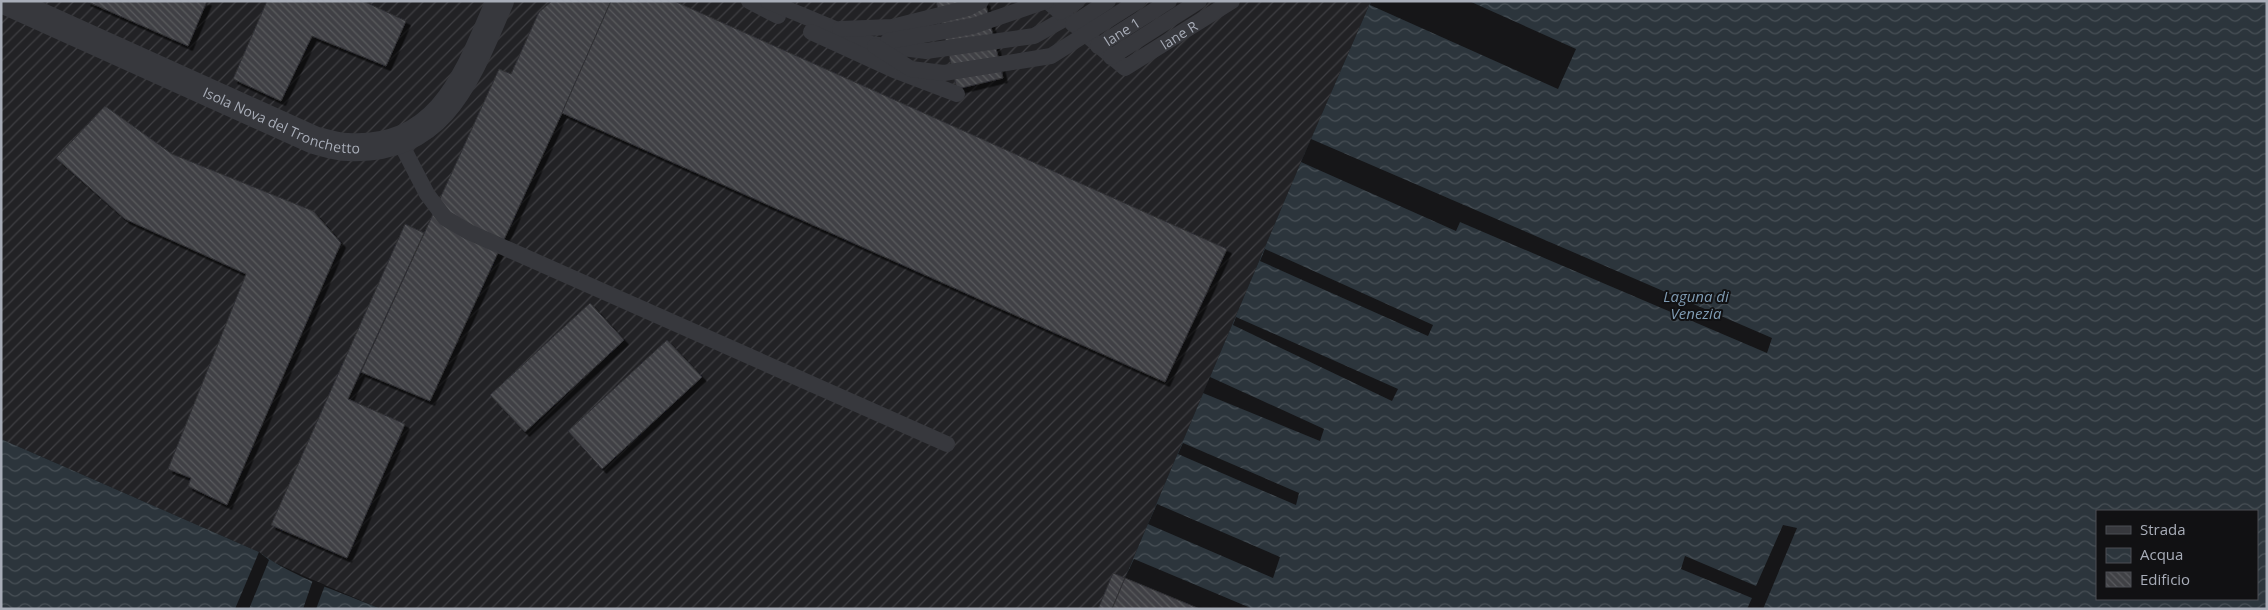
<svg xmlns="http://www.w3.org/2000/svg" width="2268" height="610" font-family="'Open Sans',sans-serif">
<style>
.industrial{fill:url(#industrial-furrows)}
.water{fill:url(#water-waves);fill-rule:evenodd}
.pier{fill:#161618}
.building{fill:url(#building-back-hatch);stroke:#303034;filter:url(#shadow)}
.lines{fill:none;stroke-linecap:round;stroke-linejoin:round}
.lane{stroke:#37383d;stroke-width:16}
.street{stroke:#37383d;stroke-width:28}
.labels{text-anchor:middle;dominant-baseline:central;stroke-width:4;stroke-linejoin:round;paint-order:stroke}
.street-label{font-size:14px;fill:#a8adb8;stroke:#111113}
.water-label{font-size:15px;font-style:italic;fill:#7f9bb3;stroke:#111113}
</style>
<defs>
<pattern id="industrial-furrows" width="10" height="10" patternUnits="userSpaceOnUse" patternTransform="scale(1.25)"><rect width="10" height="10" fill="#222225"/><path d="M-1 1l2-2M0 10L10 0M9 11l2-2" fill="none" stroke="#3f3f43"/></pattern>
<pattern id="water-waves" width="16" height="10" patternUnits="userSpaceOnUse" patternTransform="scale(1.25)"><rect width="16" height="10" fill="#2c353c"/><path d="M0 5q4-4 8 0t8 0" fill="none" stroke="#485056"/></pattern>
<pattern id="building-back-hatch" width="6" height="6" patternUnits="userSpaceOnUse" patternTransform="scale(1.25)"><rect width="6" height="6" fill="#404145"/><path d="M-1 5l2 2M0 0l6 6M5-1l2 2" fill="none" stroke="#595a5e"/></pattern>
<filter id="shadow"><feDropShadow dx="4.5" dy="4.5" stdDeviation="0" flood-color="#0009"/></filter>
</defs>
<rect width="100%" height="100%" fill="#161618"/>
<!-- industrial -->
<polygon class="industrial" points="1,1 1371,1 1301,162 1125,578 1200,609 381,609 313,580 269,560 259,552 1,439"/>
<!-- water -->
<g class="water">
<path d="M1371 1H2267V609H1200L1125 578 1301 162ZM2097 511H2257V599H2097Z"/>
<path d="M1 439 259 552C294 578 341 592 381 609H1Z"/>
</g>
<!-- pier -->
<g class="pier">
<polygon points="1371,1 1469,1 1576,49 1558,89 1370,5"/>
<polygon points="1311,139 1772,338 1767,353 1460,222 1456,231 1301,162"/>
<polygon points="1265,249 1433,325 1428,336 1260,261"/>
<polygon points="1236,317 1398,389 1392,401 1233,325"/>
<polygon points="1210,377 1324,429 1320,441 1203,393"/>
<polygon points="1183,443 1299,493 1296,505 1178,454"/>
<polygon points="1157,504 1280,557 1273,578 1148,524"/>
<polygon points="1783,525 1797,528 1763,609 1747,609 1752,598 1681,569 1685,556 1756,586"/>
<polygon points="259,552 269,560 249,609 235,609"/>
<polygon points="1134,559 1253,609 1200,609 1125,578"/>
<polygon points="313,580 325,585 316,609 303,609"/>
</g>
<!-- building -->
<g class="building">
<polygon points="86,1 207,1 188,46"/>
<polygon points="267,1 363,1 406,21 386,66 312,36 281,101 233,79"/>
<polygon points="552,1 611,1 562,113 430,401 361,372 499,69 511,74 539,12"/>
<polygon points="611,1 674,1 1227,249 1165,382 562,113"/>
<polygon points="936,1 985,1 1003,78 957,89"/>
<polygon points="105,106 172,154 313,211 341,243 227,505 188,486 191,478 168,469 246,274 125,219 56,158"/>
<polygon points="405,224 424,233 348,399 405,424 347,558 271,525"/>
<polygon points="590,303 624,340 525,432 490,395"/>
<polygon points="667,340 702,377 602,469 568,431"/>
<polygon points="1113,573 1125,578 1112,609 1098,609"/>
<polygon points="1125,578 1200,609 1112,609"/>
</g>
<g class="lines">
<!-- lane -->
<g class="lane">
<polyline points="749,1 778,16"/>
<polyline points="768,1 871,44 926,51 1034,36 1066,18"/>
<path id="s1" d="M1047 1 1125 68 1232 1"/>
<polyline points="1060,12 1077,1"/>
<polyline points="1073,24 1108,1"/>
<polyline points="840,29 892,27 968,8 981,1"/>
<polyline points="811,32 894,70 957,94"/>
<polyline points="888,41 973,26 1046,1"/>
<polyline points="875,46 911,69 944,73 1051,56 1138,1"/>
<path id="s2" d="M1098 46 1169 1"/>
<polyline points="1111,57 1199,1"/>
<polyline points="399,140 427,194 445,218 469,232 947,444"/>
</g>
<!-- street -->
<path class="street" id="s3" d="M6 1 314 140C325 143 337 147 348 147 443 152 468 74 500 1"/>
</g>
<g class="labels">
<!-- street labels -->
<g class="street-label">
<text stroke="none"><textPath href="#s2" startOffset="28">lane 1</textPath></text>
<text stroke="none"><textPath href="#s1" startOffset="166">lane R</textPath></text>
<text stroke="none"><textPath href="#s3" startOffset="301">Isola Nova del Tronchetto</textPath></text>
</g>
<!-- water labels -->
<g class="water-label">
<text x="1696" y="296">Laguna di<tspan x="1696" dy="17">Venezia</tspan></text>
</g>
</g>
<!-- border -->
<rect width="2268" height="610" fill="none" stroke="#a8adb8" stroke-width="5"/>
<!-- legend -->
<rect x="2096" y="510" width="162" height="90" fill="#111113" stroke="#4d4f55"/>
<rect x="2106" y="526" width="25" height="8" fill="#37383d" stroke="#4d4f55"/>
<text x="2140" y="535" font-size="15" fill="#a8adb8">Strada</text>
<rect x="2106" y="548" width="25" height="15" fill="url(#water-waves)" stroke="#4d4f55"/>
<text x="2140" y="560" font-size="15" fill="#a8adb8">Acqua</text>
<rect x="2106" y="572" width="25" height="15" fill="url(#building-back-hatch)" stroke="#4d4f55"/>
<text x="2140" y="585" font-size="15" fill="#a8adb8">Edificio</text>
</svg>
